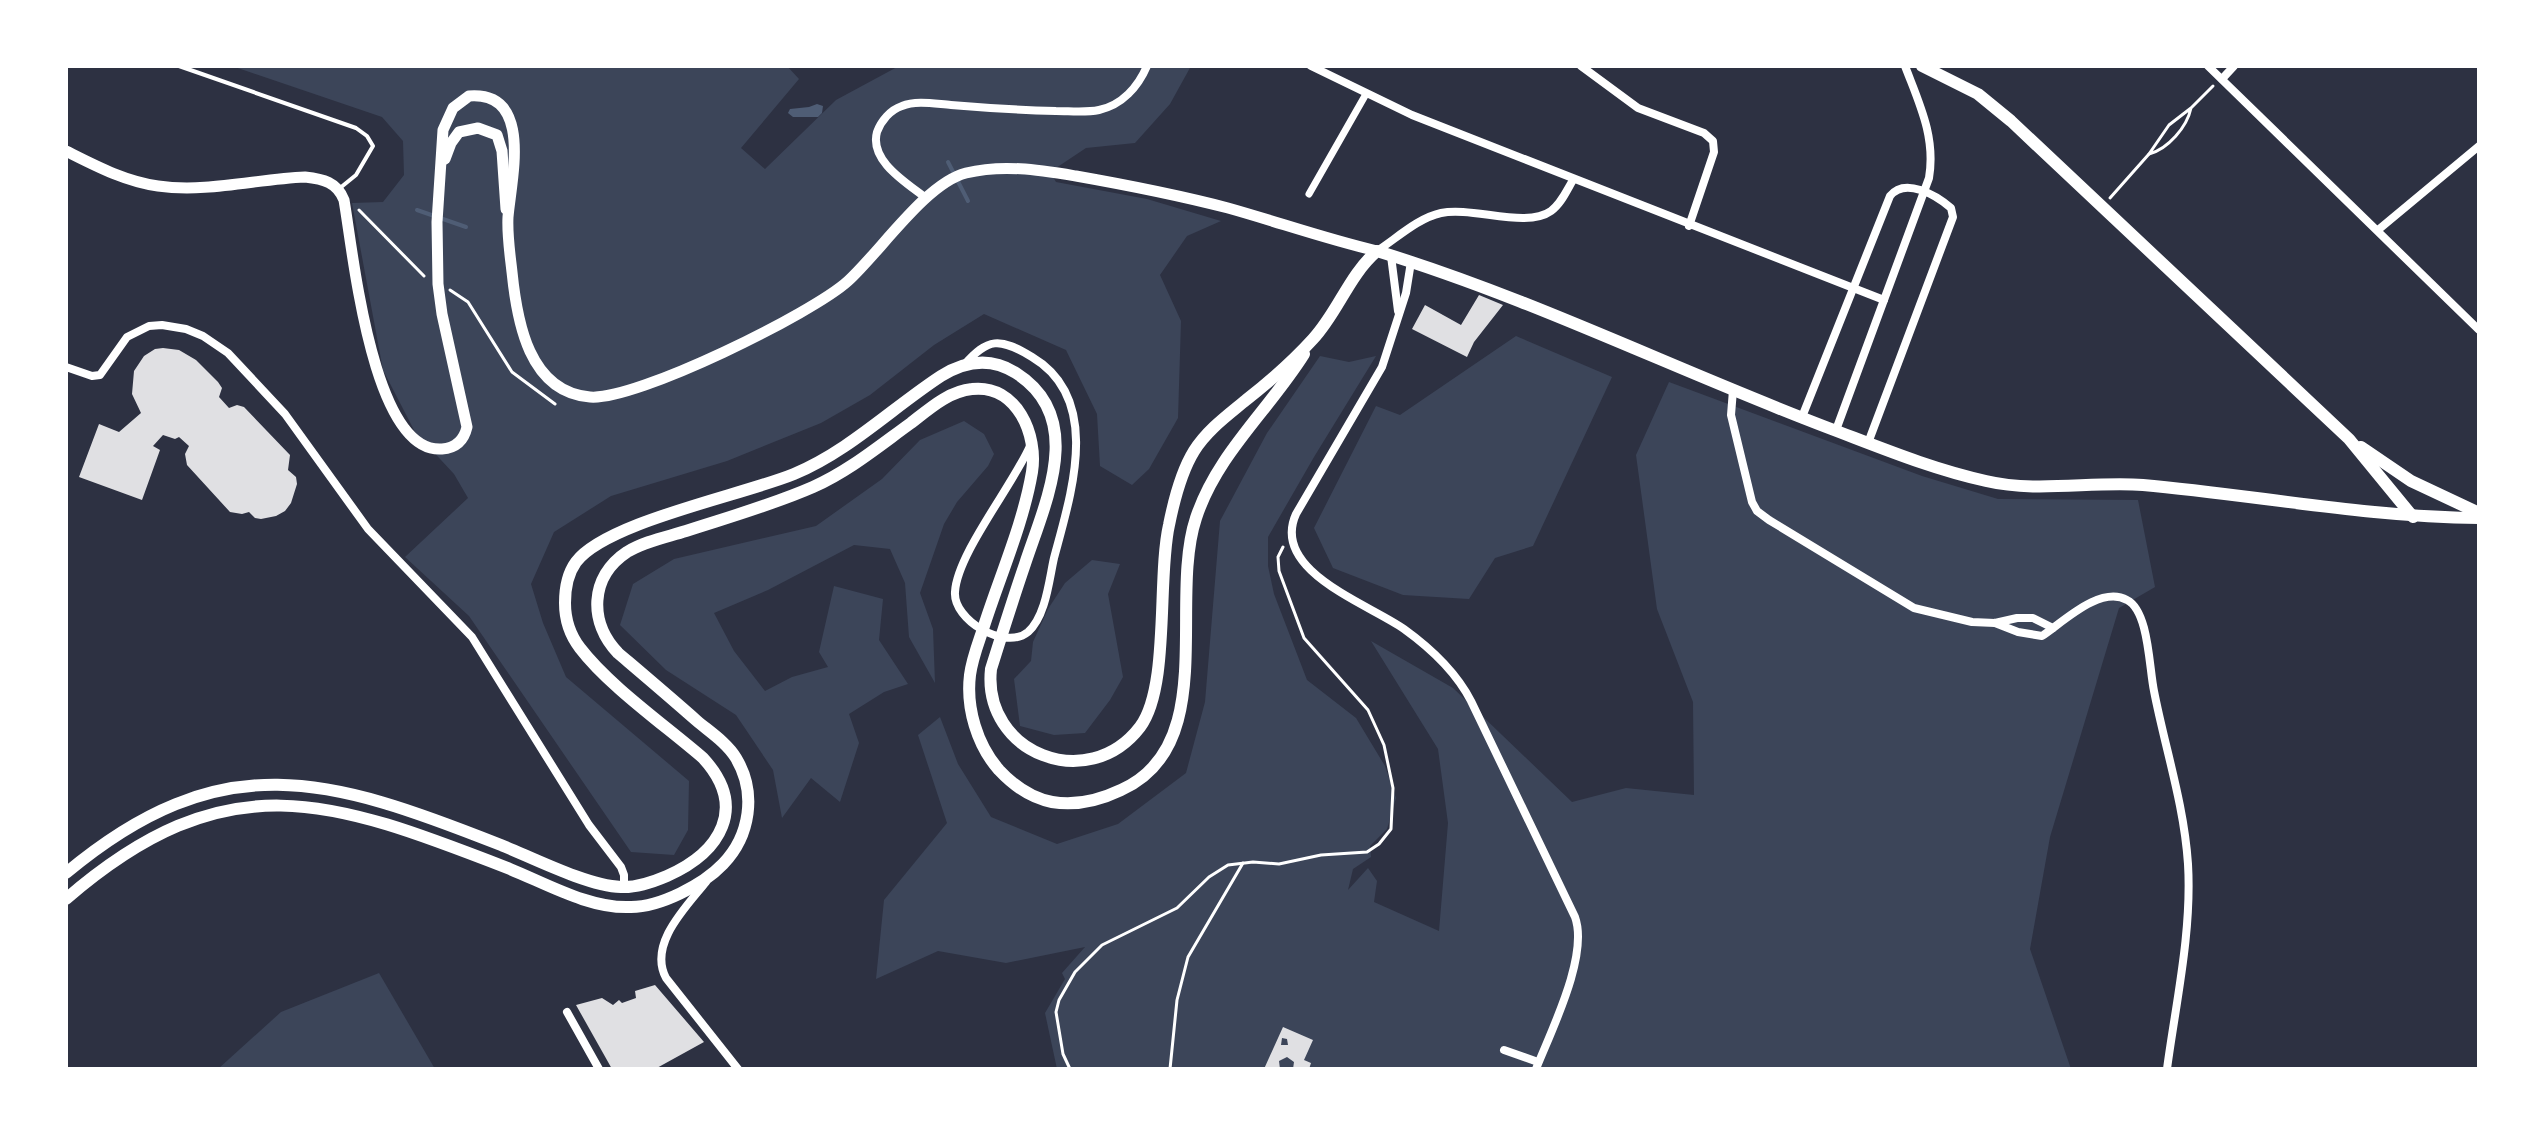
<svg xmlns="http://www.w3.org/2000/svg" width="2545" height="1135" font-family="'Asap Condensed',sans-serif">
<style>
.green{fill:#3c4559}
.water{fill:#4f5d75}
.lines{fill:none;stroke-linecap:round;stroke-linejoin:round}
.stream{stroke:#4f5d75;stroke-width:4}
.building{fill:#e0e0e3;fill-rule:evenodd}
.path{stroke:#fff;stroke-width:3}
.service{stroke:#fff;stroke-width:4}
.pedestrian{stroke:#fff;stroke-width:7}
.minor{stroke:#fff;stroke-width:8}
.tertiary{stroke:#fff;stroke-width:11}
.secondary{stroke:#fff;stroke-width:12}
</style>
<rect width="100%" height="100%" fill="#2d3142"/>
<!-- green -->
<g class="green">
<polygon points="232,66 787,66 799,79 741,148 765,169 836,100 899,66 1191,66 1170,104 1135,143 1086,148 1050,172 1056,182 1147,199 1221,221 1187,236 1160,275 1181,321 1178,418 1149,469 1132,485 1100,466 1097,414 1066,350 984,314 934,345 870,395 821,423 727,461 611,496 554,532 531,584 543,623 566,677 689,781 688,830 674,855 631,852 469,616 405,557 468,498 454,474 415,432 383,370 352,203 383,202 404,175 403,141 382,117"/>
<polygon points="1516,336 1612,377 1533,546 1495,558 1469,599 1403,595 1333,568 1314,528 1376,406 1400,415"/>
<polygon points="1320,356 1349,362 1376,356 1314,457 1268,537 1268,566 1274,594 1307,680 1356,718 1385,766 1396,798 1387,829 1370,846 1371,857 1353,869 1348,890 1368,868 1377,881 1374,902 1439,931 1448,823 1438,749 1371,641 1453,688 1572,802 1626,788 1694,795 1693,702 1657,609 1636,455 1669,382 1922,476 1998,499 2138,500 2155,587 2119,608 2050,837 2030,949 2071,1069 1057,1069 1045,1013 1065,979 1062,973 1085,947 1006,963 938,951 876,979 884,900 947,823 918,735 940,717 958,764 991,817 1057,844 1118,824 1186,773 1205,702 1220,521 1267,433"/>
<polygon points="964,421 984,434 994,454 988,466 957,502 944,524 920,593 933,629 935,683 909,637 905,583 890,549 854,545 768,590 714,613 734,651 765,691 792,677 828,667 819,652 834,586 883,599 879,640 908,684 884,692 849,714 859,743 840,802 811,778 782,818 773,770 736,715 666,670 620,625 633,584 674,559 816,526 882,479 920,440"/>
<polygon points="1092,560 1120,564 1108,594 1123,677 1110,700 1085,733 1054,735 1020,726 1014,679 1031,661 1033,642 1048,609 1065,583"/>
<polygon points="379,973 435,1069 218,1069 281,1012"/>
</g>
<!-- water -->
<polygon class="water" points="817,104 823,106 822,113 818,117 793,117 788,113 790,109 809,107"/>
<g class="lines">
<!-- stream -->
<g class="stream">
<polyline points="948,162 968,201"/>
<polyline points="417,210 466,227"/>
</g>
</g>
<!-- building -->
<g class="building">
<polygon points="1479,295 1503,305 1474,342 1467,357 1412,329 1425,305 1461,325"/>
<polygon points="163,348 179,350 196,360 218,382 222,388 219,397 229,408 237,405 244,407 290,455 288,470 296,477 297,484 291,503 285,511 276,516 261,519 255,518 249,512 242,514 230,512 187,465 185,454 189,446 179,437 175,439 163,435 153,446 160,450 142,500 79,477 99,424 119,432 141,413 132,394 134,371 144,356 155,349"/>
<polygon points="655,985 704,1042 655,1069 612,1069 576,1005 602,998 613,1005 619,1000 622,1003 636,998 635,991"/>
<path d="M1283 1027 1313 1040 1304 1060 1311 1063 1309 1069H1293L1294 1062 1287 1057 1279 1061 1280 1069H1264ZM1282 1038 1287 1039 1288 1045H1281Z"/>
</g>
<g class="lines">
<!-- path -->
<g class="path">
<path d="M2191 108C2187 127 2168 149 2149 154L2169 125 2191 108 2213 86"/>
<polyline points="2110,198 2149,154"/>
<polyline points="359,210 424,276"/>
<polyline points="450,290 468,302 512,372 555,404"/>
<polyline points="1070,1069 1063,1054 1056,1012 1059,1000 1075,972 1102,945 1177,908 1209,877 1228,865 1253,862 1279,864 1321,855 1367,852 1379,844 1391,829 1393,788 1384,745 1368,710 1304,638 1279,571 1278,557 1283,547"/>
<polyline points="1170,1069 1177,1000 1188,957 1243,863"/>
</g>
<!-- service -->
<polyline class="service" points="179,66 356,128 367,136 373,146 356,175 340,188"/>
<!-- pedestrian -->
<polyline class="pedestrian" points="1309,194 1366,94"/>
<!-- minor -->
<g class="minor">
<polyline points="1311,66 1412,115 1884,300"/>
<polyline points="1581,66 1638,108 1704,133 1713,141 1714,152 1689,226"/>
<polyline points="2208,66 2479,330"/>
<polyline points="2222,79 2234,66"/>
<path d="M926 198C907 183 869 161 877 132 881 121 890 110 902 106 916 100 936 104 951 105 986 108 1021 110 1056 111 1070 111 1085 113 1099 110 1122 105 1138 87 1147 66"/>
<polyline points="2378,230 2479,146"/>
<path d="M1377 251C1397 238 1418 218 1441 213 1472 206 1526 229 1551 211 1561 204 1567 190 1573 180"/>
<polyline points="1391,256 1398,311"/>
<path d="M1411 262 1406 293 1382 367 1296 514C1270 571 1369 604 1404 629 1429 647 1456 672 1471 701L1575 917C1589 956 1551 1031 1536 1069"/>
<path d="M964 365C988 338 999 337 1032 357 1103 399 1071 494 1054 558 1049 580 1046 616 1028 632 1005 651 953 620 955 592 957 554 1013 485 1030 446"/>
<polyline points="66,367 92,376 100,375 127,337 149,326 162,325 186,329 203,336 228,353 285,414 368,529 472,637 589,825 621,867 624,875 624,887"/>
<polyline points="1733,390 1731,415 1752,502 1757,511 1769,520 1914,608 1972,622 1995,623 2017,618 2033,618 2053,628"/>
<path d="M1802 417 1890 196C1905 177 1936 195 1951 208L1953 217 1868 443"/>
<path d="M1836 430 1929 178C1936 137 1919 103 1905 66"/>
<path d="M1995 623 2018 632 2042 636C2062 623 2100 585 2127 600 2149 611 2149 668 2154 691 2165 748 2184 804 2188 864 2192 932 2176 1002 2167 1069"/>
<path d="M706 882C686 907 648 944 666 978L738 1069"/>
<polyline points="567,1012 599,1069"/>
<polyline points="1504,1050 1538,1062"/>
</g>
<!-- tertiary -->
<g class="tertiary">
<path d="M66 151C96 166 124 181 158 186 206 193 257 179 305 177 323 179 337 182 344 200 353 251 372 454 442 449 456 448 464 440 467 427L442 314 438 284 437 222 443 130 453 108 469 96C534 91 511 180 508 217 507 235 510 254 512 272 517 322 529 392 590 397 636 401 813 313 848 281 880 252 926 183 966 173 1003 164 1039 170 1076 176 1127 185 1178 195 1228 208 1278 222 1326 239 1377 251"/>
<polyline points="445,159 451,143 459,132 478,128 497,135 502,151 506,209"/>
</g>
<!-- secondary -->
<g class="secondary">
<polyline points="1922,66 1978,94 2011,121 2349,439 2413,517"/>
<polyline points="2361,447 2411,481 2479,513"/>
<path d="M66 873C222 743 329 777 501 845 533 858 588 886 621 887 637 888 653 882 667 876 721 852 748 807 703 758 666 726 609 686 580 648 570 635 565 619 565 603 565 589 568 573 576 562 606 522 743 495 794 474 849 451 892 408 941 376 965 361 991 357 1016 373 1087 418 1045 503 1025 564 1013 599 1002 634 991 669 982 753 1088 795 1140 727 1170 687 1157 578 1169 525 1174 500 1181 472 1194 451 1207 430 1228 415 1246 400 1269 382 1293 361 1313 339 1338 312 1349 275 1377 251 1531 298 1676 370 1826 427 1879 447 1931 469 1986 481 2037 493 2092 481 2143 485 2255 495 2366 517 2479 518"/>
<path d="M66 899C227 760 330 799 510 869 547 884 590 909 631 907 660 907 703 885 723 864 750 836 757 793 736 758 727 743 710 732 697 721 671 698 645 676 618 653 589 623 589 577 627 552 645 541 667 537 686 531 729 517 772 505 813 487 849 471 879 446 911 423 929 409 949 391 972 389 1017 384 1038 435 1032 472 1023 525 999 578 983 629 978 644 972 659 970 675 966 708 977 745 999 770 1013 785 1031 798 1052 802 1075 806 1100 800 1121 790 1220 746 1168 602 1196 518 1217 454 1269 410 1304 354"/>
</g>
</g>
<!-- border -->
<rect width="2545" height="1135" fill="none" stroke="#ffffff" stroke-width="136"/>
</svg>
